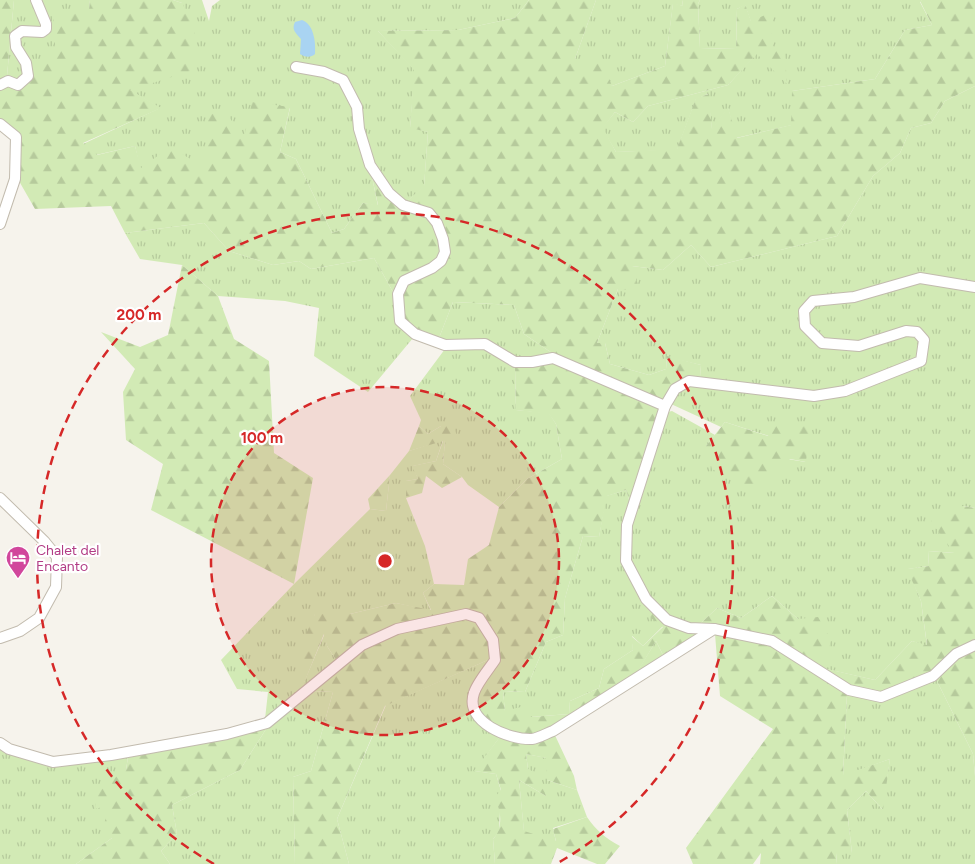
<svg xmlns="http://www.w3.org/2000/svg" width="975" height="864" font-family="Figtree,sans-serif">
<style>
.grass{fill:url(#grass-tufts)}
.forest{fill:url(#forest-firs)}
.water{fill:#a9d4f2}
.lines{fill:none;stroke-linecap:round;stroke-linejoin:round}
.street-casing{stroke:#c2bbae;stroke-width:12}
.street{stroke:#fff;stroke-width:10}
.ring{fill:none;stroke:#d62828;stroke-width:2.5;stroke-dasharray:9 6}
.labels{text-anchor:middle;dominant-baseline:central;stroke-width:4.5;stroke-linejoin:round;paint-order:stroke}
.hotel-label{font-size:14px;fill:#b23c85;stroke:#fff;text-anchor:start}
.centre{fill:#d62828;stroke:#fff;stroke-width:2.5}
.ring-label{font-size:15px;text-anchor:middle;font-weight:bold;fill:#d62828;stroke:#fff;stroke-width:4.5;stroke-linejoin:round;paint-order:stroke}
</style>
<defs>
<pattern id="grass-tufts" width="24" height="20" patternUnits="userSpaceOnUse" patternTransform="scale(1.25)"><rect width="24" height="20" fill="#d2eab5"/><path d="M3 7l-1-3M5 7V3M7 7l1-3M15 17l-1-3M17 17v-4M19 17l1-3" fill="none" stroke="#b6ca9c"/></pattern>
<pattern id="forest-firs" width="22" height="20" patternUnits="userSpaceOnUse" patternTransform="scale(1.25)"><rect width="22" height="20" fill="#d2eab5"/><path d="M5 1l3.5 6h-7zM16 11l3.5 6h-7z" fill="#b6ca9c"/></pattern>
</defs>
<rect width="100%" height="100%" fill="#f6f3ec"/>
<!-- grass -->
<g class="grass">
<polygon points="14,0 90,0 89,9 56,64 32,77 19,91 8,85 0,90 0,80 7,76"/>
<polygon points="173,0 202,0 209,21 212,6 220,0 529,0 515,18 458,30 378,31 415,70 410,127 428,132 424,187 406,202 392,191 373,163 346,77 322,76 340,83 353,108 372,177 378,206 363,203 344,229 332,233 296,159 280,152 290,108 204,168 140,168 135,146 96,155 83,144 160,108 129,90 182,3"/>
<polygon points="596,0 682,0 683,6 673,4 665,66 612,86 575,59"/>
<polygon points="700,0 922,0 920,2 932,25 905,30 875,79 792,91 792,125 736,138 728,108 712,130 708,94 696,99 677,150 616,152 602,128 615,112 633,122 648,106 728,85 757,53 787,83 772,50 751,22 745,5 737,9 736,49 700,48 698,4"/>
<polygon points="975,86 975,283 919,273 852,293 810,297 800,309 820,347 907,335 915,336 919,341 917,358 843,387 814,392 700,377 701,365 667,357 666,369 649,375 610,364 605,343 597,343 618,289 632,266 663,270 691,245 711,267 837,236 873,176 900,153 911,128 931,123 945,101"/>
<polygon points="204,223 229,251 273,265 299,261 311,269 374,258 393,292 413,338 368,392 314,356 319,308 285,301 218,296 182,265 140,259 125,233"/>
<polygon points="920,282 975,292 975,508 963,506 955,553 928,551 929,566 908,569 921,601 927,646 912,641 875,680 822,668 798,619 772,596 741,618 717,608 699,625 690,624 670,616 650,597 630,560 632,525 668,412 672,411 715,435 706,446 806,462 769,436 725,422 721,427 671,404 678,392 690,385 846,395 924,364 928,339 919,328 906,327 859,342 824,339 809,324 808,312 814,304"/>
<polygon points="453,302 514,305 524,334 555,355 531,358 516,358 486,339 445,340 439,338"/>
<polygon points="484,348 515,367 516,410 549,413 556,424 562,459 527,479 499,507 468,485 462,477 443,464 445,440 441,426 428,434 419,426 421,420 410,396 445,349"/>
<polygon points="443,440 436,461 413,466 418,479 406,481 406,498 425,546 434,584 423,593 431,611 396,603 350,614 315,614 302,687 325,633 327,646 336,660 265,719 268,692 237,689 221,660 294,584 370,509 386,511 390,475 409,451"/>
<polygon points="626,490 630,503 621,562 651,610 663,626 643,646 632,636 633,650 604,669 599,688 570,701 569,714 531,717 505,712 503,691 525,692 546,642 563,635 565,598 583,536 599,537 606,496"/>
<polygon points="656,641 664,657 635,675"/>
<polygon points="490,659 473,706 502,734 475,771 496,774 501,791 499,832 493,839 495,864 349,864 337,819 386,705"/>
<polygon points="936,679 973,754 975,776 975,864 837,864 836,853 852,853 847,810 866,791 882,809 890,759 843,776 847,694"/>
<polygon points="312,691 333,692 311,771 293,777 295,864 170,864 161,851 177,834 172,805 240,770 268,726"/>
<polygon points="0,748 52,767 128,757 126,770 110,805 112,838 76,864 0,864"/>
<polygon points="526,754 547,758 547,780 577,790 587,817 553,828 556,842 524,832 519,780 546,796 528,769"/>
</g>
<!-- forest -->
<g class="forest">
<polygon points="0,0 14,0 7,76 0,80"/>
<path d="M90 0H173L182 3 195 28 191 71 130 90 161 108 83 143 97 155 135 146 141 168 170 147 204 167 208 115 224 110 244 138 252 102 290 107 280 152 296 159 332 233 344 229 363 203 378 205 372 177 427 217C437 228 443 244 437 258L393 292 374 258 311 269 299 261 273 265 229 251 204 223 125 233 111 206 35 209 19 181 20 135 0 119V90L8 85 19 91 32 77 31 62 56 63 53 10 89 9Z"/>
<polygon points="529,0 596,0 575,59 602,61 612,86 665,66 673,3 683,6 682,0 700,0 698,4 700,48 736,49 737,9 745,4 751,21 772,12 772,49 785,54 787,84 757,54 728,85 648,106 633,122 615,112 603,128 616,152 677,149 696,98 709,94 712,129 728,107 737,138 791,125 792,91 875,79 905,30 932,25 920,1 922,0 975,0 975,86 945,101 931,123 911,128 900,153 873,176 837,236 711,267 691,245 663,270 632,266 640,291 618,289 597,343 605,343 610,364 649,375 666,369 667,356 701,365 700,377 688,377 664,400 555,355 524,334 514,305 453,302 439,338 418,330 404,319 402,295 408,285 444,263 441,220 406,202 424,186 428,132 410,128 414,70 378,31 458,30 515,18"/>
<polygon points="182,265 218,296 234,339 269,361 274,453 313,478 294,584 151,510 163,464 126,440 123,392 135,369 101,332 140,347 168,335"/>
<polygon points="554,363 660,408 630,503 626,490 607,496 599,537 583,536 565,598 563,635 546,642 525,692 503,691 505,711 521,707 531,717 569,714 570,701 599,688 604,669 633,650 631,636 643,646 663,627 651,618 651,610 700,633 664,657 656,641 635,676 551,727 533,735 517,733 504,730 483,717 478,705 478,694 499,661 497,639 482,614 466,610 396,624 336,660 327,646 324,634 302,688 298,652 315,614 350,614 396,603 431,610 423,593 434,584 464,585 468,559 489,545 499,507 527,479 562,459 556,424 549,414 516,410 515,367 533,367"/>
<polygon points="810,421 806,462 790,459 757,492 712,469 706,446 725,422 768,436 776,425"/>
<polygon points="419,426 428,434 441,426 453,426 458,438 445,440 443,464 462,477 442,488 426,476 422,493 406,498 406,481 418,479 412,466 436,461 443,441 409,451"/>
<polygon points="390,475 386,511 370,509 368,499"/>
<polygon points="963,506 975,508 975,641 953,650 931,672 881,692 851,686 774,637 714,625 699,625 717,608 741,618 772,596 798,619 818,617 831,640 823,668 875,680 912,641 927,645 921,601 907,569 929,566 928,551 954,553 931,521"/>
<polygon points="466,619 477,622 488,642 490,659 385,706 337,819 349,864 295,864 293,777 311,771 333,692 312,691 364,649 398,633"/>
<polygon points="715,634 771,644 847,694 843,775 890,759 883,810 866,791 847,810 852,853 836,853 837,864 760,864 761,853 753,864 693,864 686,848 773,729 720,696"/>
<polygon points="975,649 975,776 973,754 936,679 958,657"/>
<polygon points="268,726 240,770 172,805 177,834 161,851 170,864 76,864 112,838 104,824 110,805 95,809 97,790 126,770 128,757"/>
<path d="M553 731 574 776 577 790 547 780 546 758 526 754 528 769 540 775 546 796 519 780 524 831 556 841 553 829 587 817C596 830 605 838 620 846L605 864H597L557 848 551 864H495L493 839C503 828 502 810 494 798L501 790 496 774 474 771 502 734 516 738Z"/>
</g>
<!-- water -->
<path class="water" d="M302 20C314 24 316 43 315 54 311 58 304 57 300 54L301 39C296 33 291 30 295 22Z"/>
<g class="lines">
<defs>
<g id="street">
<polyline points="296,67 324,72 343,80 357,107 359,129 370,165 389,193 403,205 429,213 437,223 443,239 445,252 441,261 432,268 404,281 398,294 400,321 415,334 445,345 485,344 515,362 532,362 553,358 665,406"/>
<polyline points="0,85 8,81 18,85 28,76 26,63 16,47 15,36 22,31 42,32 46,29 46,24 36,0"/>
<polyline points="0,124 16,137 15,179 0,224"/>
<polyline points="0,498 44,541 57,557 56,587 39,618 20,631 0,638"/>
<polyline points="714,629 689,628 667,620 646,599 626,561 627,525 665,406 675,389 689,381 814,396 845,391 921,361 924,340 917,332 906,331 859,346 822,343 805,326 804,311 813,301 854,297 920,278 975,287"/>
<path d="M0 743 9 749 53 762 111 755 227 734 267 723 362 645 397 629 466 614 479 618 493 640 495 660C489 669 477 683 474 693 464 722 509 740 532 739 539 738 547 733 553 731L714 629 772 641 849 690 881 697 933 676 956 654 975 645"/>
</g>
</defs>
<!-- street casing -->
<use href="#street" class="street-casing"/>
<!-- street -->
<use href="#street" class="street"/>
</g>
<!-- distance rings -->
<circle cx="385" cy="561" r="174" fill="#d62828" fill-opacity=".12"/>
<g class="ring">
<circle cx="385" cy="561" r="174"/>
<path d="M214 864A348 348 0 1 1 556 864"/>
</g>
<!-- icons -->
<defs>
<symbol id="hotel-pin" viewBox="-11 -11 22 30"><path d="M0 17L-7.5 6A9.5 9.5 0 1 1 7.5 6Z" fill="#d1479c" stroke="#fff"/><path d="M-6-4.5h1.5V1H6V5H4.5V3h-9V5H-6ZM-4 0a1.8 1.8 0 1 1 3.6 0ZM.5 0V-2.5h3Q6-2.5 6 0Z" fill="#fff"/></symbol>
</defs>
<g fill-rule="evenodd">
<use href="#hotel-pin" x="4" y="544" width="28" height="38"/>
</g>
<g class="labels">
<!-- hotel labels -->
<g class="hotel-label">
<text x="36" y="550">Chalet del<tspan x="36" dy="16">Encanto</tspan></text>
</g>
</g>
<circle cx="385" cy="561" r="8" class="centre"/>
<g class="ring-label">
<text x="139" y="320">200 m</text>
<text x="262" y="443">100 m</text>
</g>
</svg>
